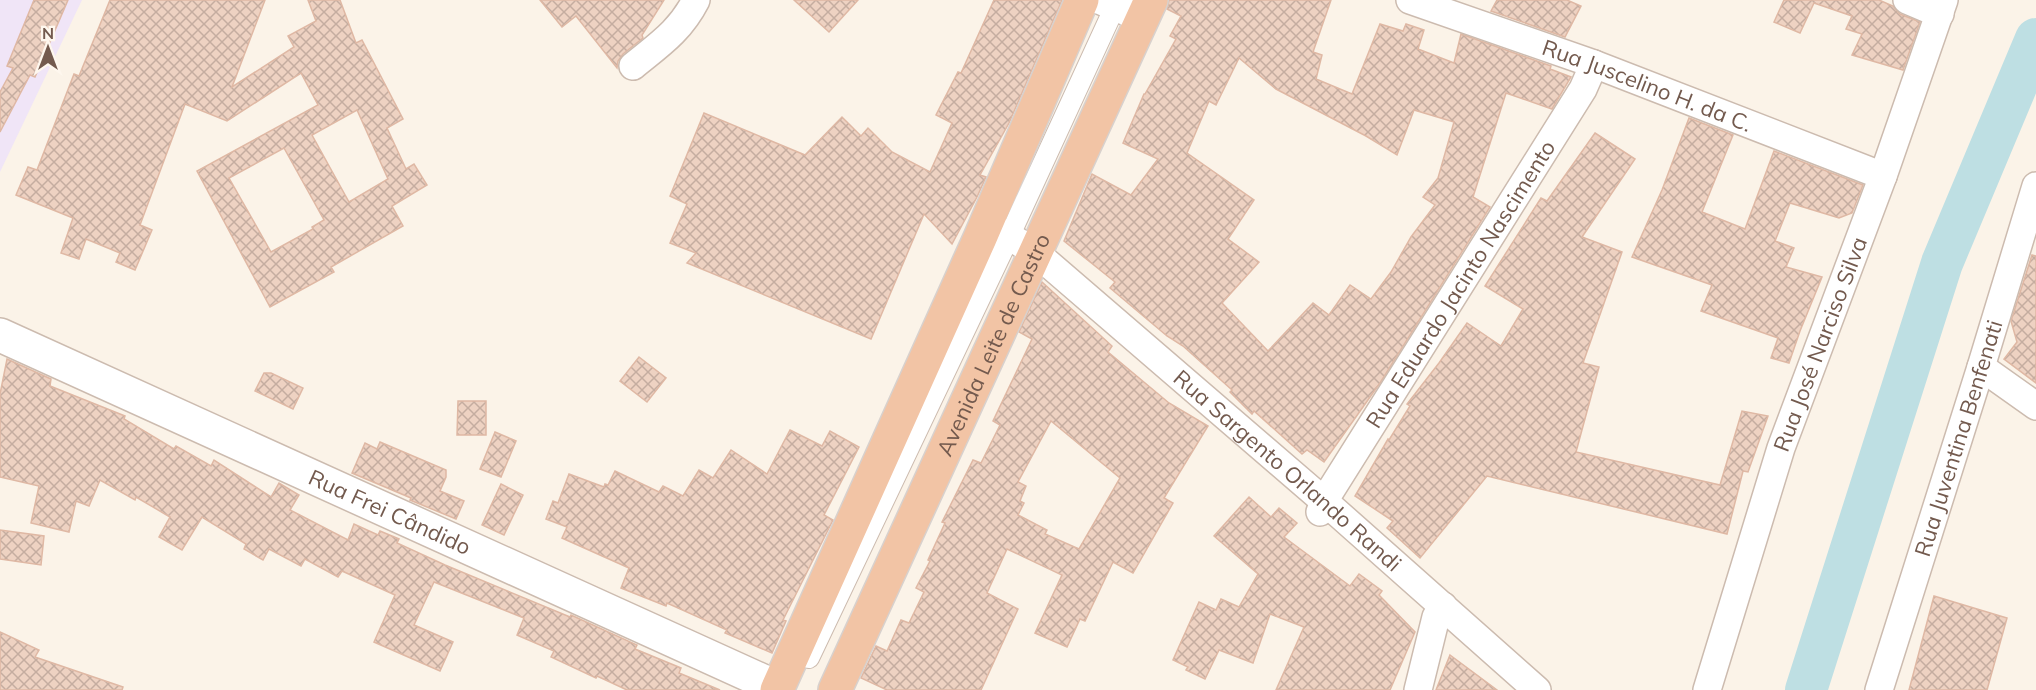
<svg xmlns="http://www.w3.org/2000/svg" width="2036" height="690" font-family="Mulish,sans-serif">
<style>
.education{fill:#f0e5f7}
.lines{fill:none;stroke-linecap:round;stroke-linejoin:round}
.river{stroke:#bedfe3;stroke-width:42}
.building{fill:url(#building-cross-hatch);stroke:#dfb8a4;stroke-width:1.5;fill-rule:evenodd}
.pedestrian-casing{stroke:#ccbbaf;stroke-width:22}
.minor-casing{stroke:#ccbbaf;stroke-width:30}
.tertiary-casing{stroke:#ccbbaf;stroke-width:36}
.trunk-casing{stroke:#d8d1cd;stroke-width:36}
.pedestrian{stroke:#fff;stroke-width:20}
.minor{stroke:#fff;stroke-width:27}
.tertiary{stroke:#fff;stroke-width:33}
.trunk{stroke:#f2c4a5;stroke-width:33}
.labels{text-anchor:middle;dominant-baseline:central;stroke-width:5;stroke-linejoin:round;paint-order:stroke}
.street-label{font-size:22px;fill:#735a4e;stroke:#fef7ee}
</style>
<defs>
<pattern id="building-cross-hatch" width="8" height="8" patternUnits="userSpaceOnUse" patternTransform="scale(1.5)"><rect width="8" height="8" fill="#eed2c2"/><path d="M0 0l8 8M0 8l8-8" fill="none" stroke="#c5ada0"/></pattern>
</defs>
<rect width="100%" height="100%" fill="#fbf3e8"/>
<!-- education -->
<polygon class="education" points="0,0 82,0 0,172"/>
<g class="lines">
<!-- river -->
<polyline class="river" points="1806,690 1942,263 2036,39"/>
</g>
<!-- building -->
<g class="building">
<polygon points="34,0 68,0 35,77 30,75 0,132 0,92 13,68 7,66"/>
<path d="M110 0H265L232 87 294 47 288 36 316 21 308 0H340L356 43 362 40 403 119 387 128 406 169 414 164 427 185 392 206 403 226 331 267 334 272 270 307 197 171 318 105 301 73 227 121 185 104 140 225 152 230 135 270 116 262 120 253 86 239 79 259 61 253 73 218 16 195 28 167 37 170 74 74 79 76ZM357 110 388 179 349 202 312 135ZM284 148 324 220 312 227 313 229 271 252 229 178Z"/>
<polygon points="540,0 664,0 642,35 643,38 623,54 618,61 617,68 576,16 562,27"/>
<polygon points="794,0 858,0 829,32"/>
<polygon points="994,0 1062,0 1009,123 980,175 986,177 977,197 952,244 924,214 871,339 687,263 696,253 670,243 687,204 670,196 704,113 805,155 842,117 861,136 868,128 892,152 930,172 952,123 936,115 958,72 961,73"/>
<path d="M1169 0H1331L1313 52 1322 55 1316 79 1352 94 1380 24 1403 31 1406 24 1424 30 1418 49 1454 63 1461 34 1551 66 1550 69 1571 77 1552 109 1506 93 1473 197 1490 207 1380 383 1324 462 1307 450 1302 454 1254 411 1252 414 1230 392 1232 390 1183 346 1167 336 1110 288 1115 282 1064 241 1092 174 1131 195 1158 159 1123 143 1144 94H1145L1176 39 1170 36 1181 16 1167 9ZM1239 58 1276 89 1366 136 1397 155 1414 110 1454 122 1438 178 1423 197 1435 205 1411 237 1391 272 1371 299 1350 285 1329 315 1313 303 1268 351 1222 303 1259 262 1228 239 1254 200 1187 153 1209 101 1216 105Z"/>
<polygon points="1497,0 1567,0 1581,6 1565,37 1491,11"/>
<polygon points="1784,0 1879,0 1893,6 1900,14 1920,22 1903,70 1852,55 1862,34 1846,29 1852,16 1814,3 1800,33 1774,22"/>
<polygon points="1689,118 1733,135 1702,212 1745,229 1774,151 1863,185 1852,213 1839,218 1790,203 1775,241 1794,248 1786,267 1822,277 1800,331 1789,363 1771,358 1778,338 1701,311 1712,285 1632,257 1662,190"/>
<polygon points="1595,133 1635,159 1582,237 1622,252 1583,363 1599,367 1576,452 1720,485 1742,411 1768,416 1748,472 1743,471 1727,534 1487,476 1420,558 1387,528 1393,521 1355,496 1388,439 1389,440 1410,406 1407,404 1439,363 1467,323 1501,346 1523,309 1485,286 1541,198 1547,201"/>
<polygon points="2032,255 2036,256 2036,383 2004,359 2017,342 2011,321"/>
<path d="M1042 282 1112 346 1108 352 1169 403 1208 426 1164 498 1173 503 1133 573 1113 562 1085 621 1080 619 1067 647 1035 633 1062 575 1007 549 987 593 1018 609 981 690H887L861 678 876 646 887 651 901 620 909 623 924 592 916 588 930 561 928 560 945 523 942 522 973 460 981 463 1000 425 993 421 1032 339 1019 332ZM1051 421 1120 478 1079 549 1045 534 1047 530 1018 515 1024 503 1020 501 1026 486 1018 482Z"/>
<polygon points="639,357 666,378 647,402 620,381"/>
<polygon points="7,359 51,379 50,386 125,416 124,419 174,449 176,446 211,466 214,460 271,497 279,483 299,495 290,510 348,540 354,524 378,535 380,531 399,539 397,543 445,565 570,617 571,615 637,645 635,649 681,668 679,673 720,690 627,690 597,676 596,678 551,657 554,651 517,635 524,618 434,582 414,625 453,642 440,671 374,642 395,595 342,571 338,577 305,559 301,566 269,549 263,560 244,549 246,544 202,517 182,550 159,537 170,517 136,497 135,500 100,480 89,506 76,501 69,532 31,523 39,486 0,477 0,394"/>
<polygon points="264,373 271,373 303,388 293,409 255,391"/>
<polygon points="458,401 486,401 486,435 457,435"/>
<polygon points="790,430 822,446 830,431 859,447 824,515 833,520 783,620 786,621 772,653 725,633 727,630 667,603 666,606 621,588 629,568 562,538 567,527 546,519 553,501 558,503 569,474 604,487 605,484 608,485 615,471 659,492 663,486 683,496 699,470 713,478 731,450 767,474"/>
<polygon points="495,432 516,441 501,477 480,469"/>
<polygon points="380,442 446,470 446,477 440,491 464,501 456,519 410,500 411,498 352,473 365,443 377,449"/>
<polygon points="501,484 523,495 504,535 482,525"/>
<polygon points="1249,497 1271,517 1279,508 1297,523 1284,537 1350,586 1359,574 1382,591 1379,595 1415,632 1390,690 1276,690 1304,627 1270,614 1253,663 1219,650 1205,679 1186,670 1188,667 1173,660 1199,602 1216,610 1221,599 1239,607 1258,574 1214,536"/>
<polygon points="0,530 44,536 41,565 0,559"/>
<polygon points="1934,596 2007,618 1987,690 1909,690"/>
<polygon points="0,632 39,650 35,657 123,687 122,690 0,690"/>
<polygon points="1450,655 1497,690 1436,690"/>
</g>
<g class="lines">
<defs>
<polyline id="pedestrian" points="809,658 1004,248 1118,0"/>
<g id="minor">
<polyline points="1099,0 1143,19"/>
<path id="s1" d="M1410 0 1594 64 1883 176"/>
<polyline points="1907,0 1940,14"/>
<path d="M633 66C660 44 680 31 696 0"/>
<path id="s2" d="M986 225 1009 236 1036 253 1324 501 1537 690"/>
<polyline points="1981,367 2036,406"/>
<path id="s3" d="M1320 512 1324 501 1583 89 1594 64"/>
<polyline points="1418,690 1436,617 1443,606"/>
<path id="s4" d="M1707 690 1781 448 1883 176 1944 0"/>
<path id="s5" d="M1879 690 1981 367 2036 186"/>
</g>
<g id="tertiary">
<path id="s6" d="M0 335 778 688"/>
</g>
<g id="trunk">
<polyline points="777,690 980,238 1082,0"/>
<path id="s7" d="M835 690 1151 0"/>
</g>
</defs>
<!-- pedestrian casing -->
<use href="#pedestrian" class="pedestrian-casing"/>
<!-- minor casing -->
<use href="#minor" class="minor-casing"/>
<!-- tertiary casing -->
<use href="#tertiary" class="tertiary-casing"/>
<!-- trunk casing -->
<use href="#trunk" class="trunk-casing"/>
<!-- pedestrian -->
<use href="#pedestrian" class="pedestrian"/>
<!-- minor -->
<use href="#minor" class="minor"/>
<!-- tertiary -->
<use href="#tertiary" class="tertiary"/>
<!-- trunk -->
<use href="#trunk" class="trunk"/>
</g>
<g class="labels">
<!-- street labels -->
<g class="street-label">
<text stroke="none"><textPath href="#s1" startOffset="252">Rua Juscelino H. da C.</textPath></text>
<text stroke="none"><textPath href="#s3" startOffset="268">Rua Eduardo Jacinto Nascimento</textPath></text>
<text stroke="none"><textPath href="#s4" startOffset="364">Rua José Narciso Silva</textPath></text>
<text stroke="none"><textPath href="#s7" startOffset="380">Avenida Leite de Castro</textPath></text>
<text stroke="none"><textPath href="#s5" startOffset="264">Rua Juventina Benfenati</textPath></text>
<text stroke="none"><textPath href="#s2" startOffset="390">Rua Sargento Orlando Randi</textPath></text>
<text stroke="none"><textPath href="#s6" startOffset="428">Rua Frei Cândido</textPath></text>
</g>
</g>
<!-- north arrow -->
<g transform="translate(48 48)" stroke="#fef7ee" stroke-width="4.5" paint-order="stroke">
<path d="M0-4.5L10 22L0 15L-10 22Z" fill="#735a4e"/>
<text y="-9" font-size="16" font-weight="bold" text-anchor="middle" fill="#735a4e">N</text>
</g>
</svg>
